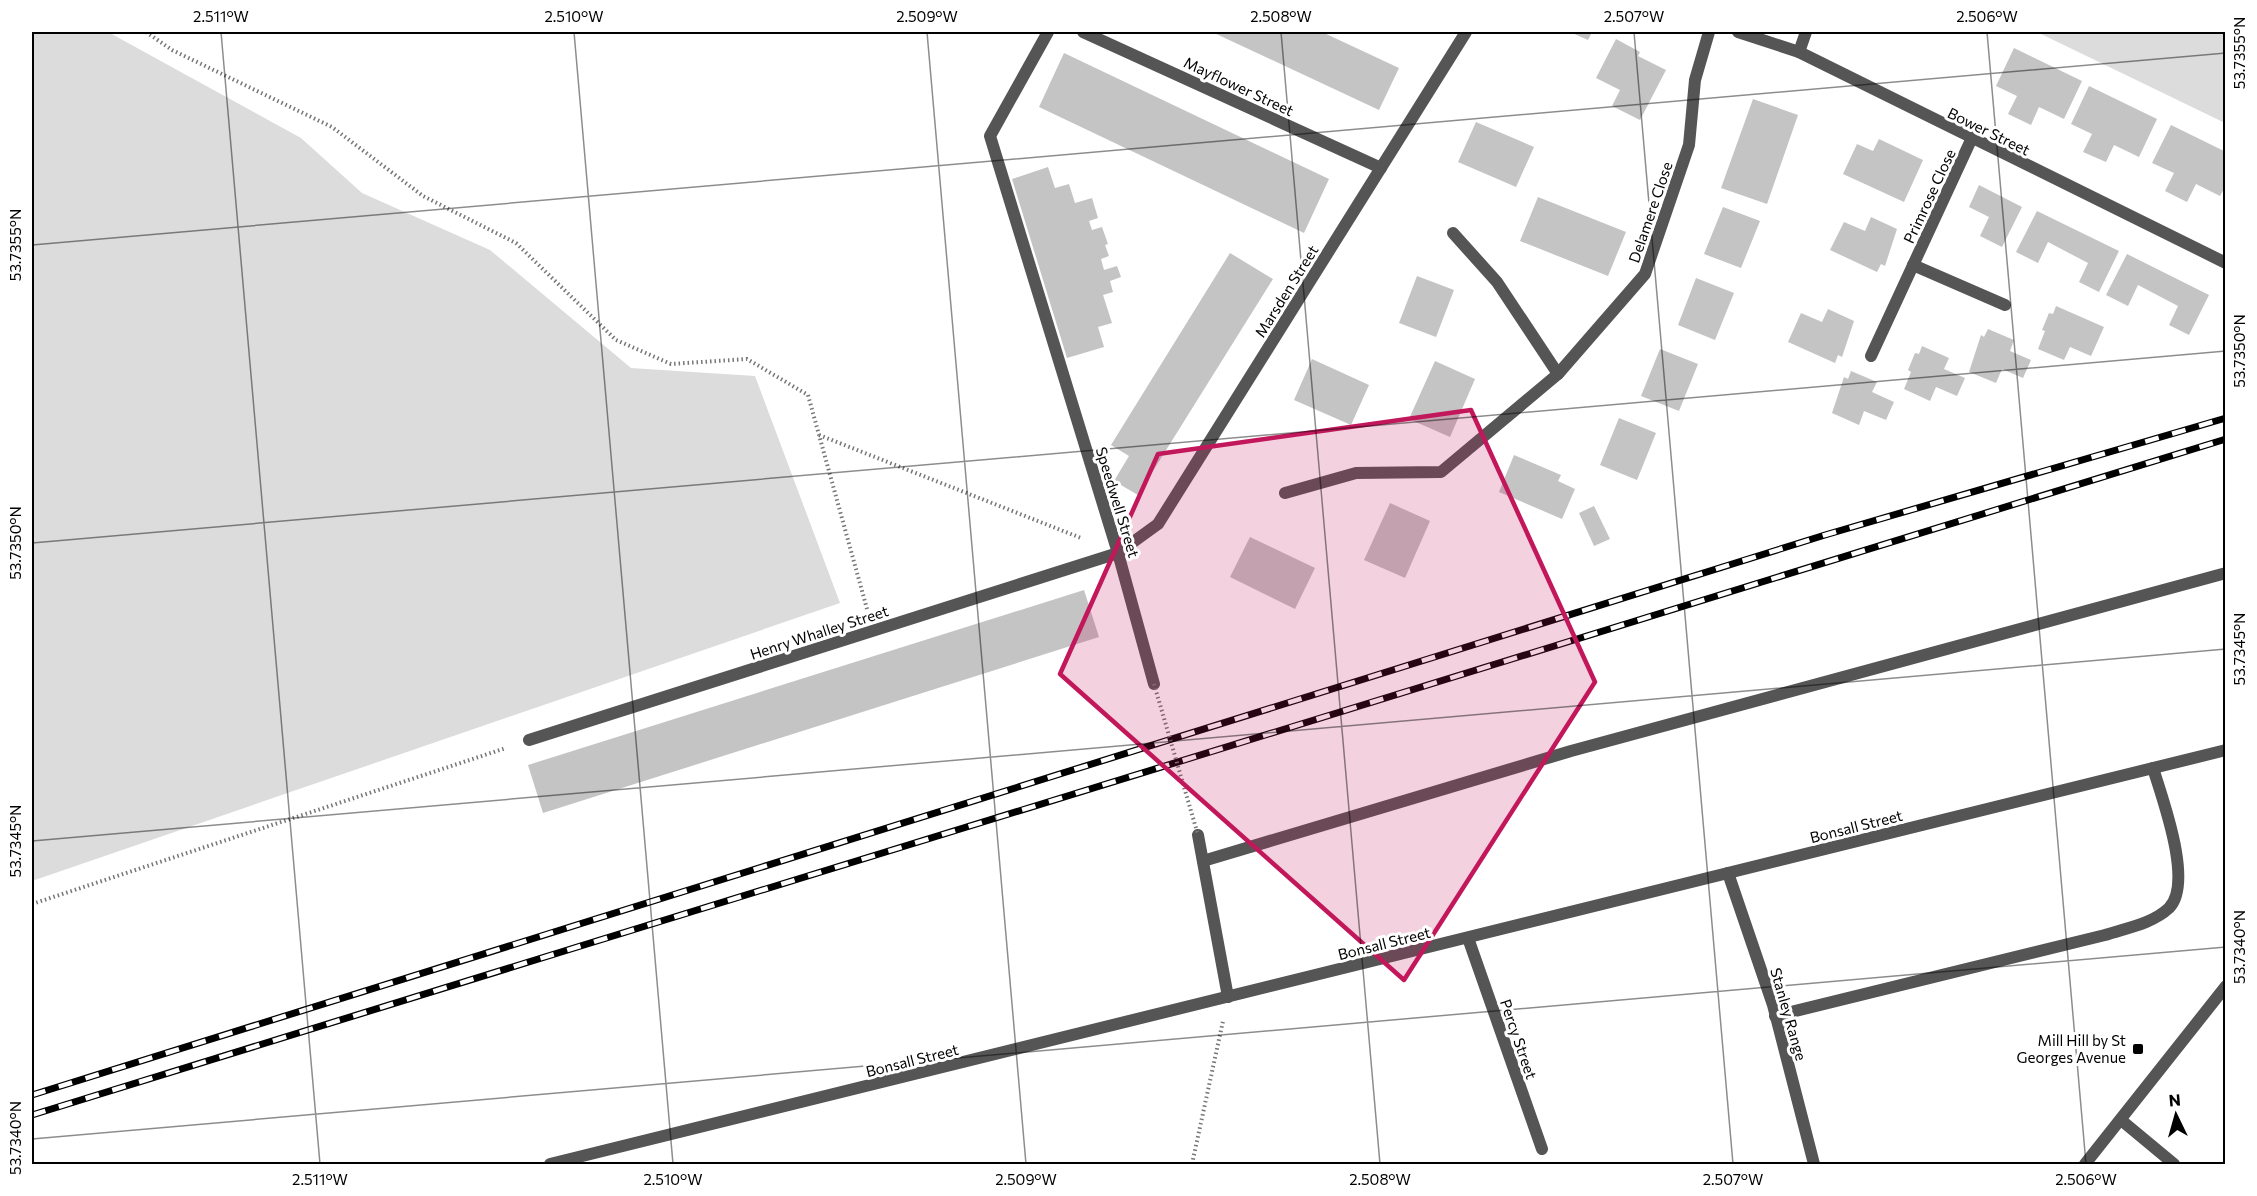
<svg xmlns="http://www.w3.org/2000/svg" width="2257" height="1196" font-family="Commissioner,sans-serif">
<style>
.green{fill:#dcdcdc}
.building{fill:#c4c4c4}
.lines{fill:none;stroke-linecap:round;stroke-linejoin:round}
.path{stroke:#777;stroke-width:4;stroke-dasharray:1.5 3;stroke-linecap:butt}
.service{stroke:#555;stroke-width:12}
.minor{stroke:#555;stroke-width:12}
.rail-casing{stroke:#000;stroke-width:7}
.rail{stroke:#fff;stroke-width:4.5;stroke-dasharray:14;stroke-linecap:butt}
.path-bridge{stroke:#777;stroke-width:4;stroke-dasharray:1.5 3;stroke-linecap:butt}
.marked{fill:#c2185b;fill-opacity:0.2;stroke:#c2185b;stroke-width:4.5;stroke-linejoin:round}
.ticks{fill:none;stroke:#000;stroke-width:1.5;stroke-opacity:0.45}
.poi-dot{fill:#000;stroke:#fff;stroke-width:2}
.labels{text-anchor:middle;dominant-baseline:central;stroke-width:6;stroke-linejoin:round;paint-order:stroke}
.street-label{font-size:15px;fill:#000;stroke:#fff}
.poi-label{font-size:15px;fill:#000;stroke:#fff;text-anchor:end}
.neatline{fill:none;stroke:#000;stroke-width:2}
.ticks-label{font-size:15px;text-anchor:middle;fill:#000}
</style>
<rect width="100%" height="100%" fill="#fff"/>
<!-- green -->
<g class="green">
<polygon points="32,32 108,32 301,138 362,193 490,250 631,368 755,376 840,603 32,881"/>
<polygon points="2037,32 2225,32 2225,123"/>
</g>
<!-- building -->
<g class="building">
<polygon points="1212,32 1322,32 1399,68 1379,110"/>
<polygon points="1570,32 1592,32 1588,40"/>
<polygon points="1616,39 1640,52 1638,56 1666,70 1640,120 1612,106 1620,90 1596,78"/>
<polygon points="2014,48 2082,81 2064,119 2039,107 2031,125 2008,114 2017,96 1996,86"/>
<polygon points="1064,53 1329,179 1304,233 1039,107"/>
<polygon points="2089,86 2157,119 2139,157 2114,145 2106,162 2083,152 2092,134 2071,124"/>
<polygon points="1753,99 1798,115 1767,204 1721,188"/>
<polygon points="1476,122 1534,147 1516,187 1458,162"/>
<polygon points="2171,125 2226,152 2226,185 2220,196 2196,184 2187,202 2165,191 2174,173 2152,163"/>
<polygon points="1879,139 1923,160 1904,202 1843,174 1857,144 1873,151"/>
<polygon points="1048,167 1055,188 1069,184 1075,203 1092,198 1098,218 1089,221 1092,230 1102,227 1108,244 1105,245 1109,256 1101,259 1104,270 1117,266 1121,277 1110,281 1113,292 1103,295 1112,323 1098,327 1104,347 1067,358 1012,179"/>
<polygon points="1979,185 2022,207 2002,247 1980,236 1989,217 1969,207"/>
<polygon points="1538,197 1626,232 1608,276 1520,241"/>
<polygon points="1723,207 1760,221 1741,268 1704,254"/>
<polygon points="2037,211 2119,251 2099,292 2079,282 2088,263 2048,242 2038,263 2016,252"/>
<polygon points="1871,217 1897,229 1885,266 1881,264 1877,272 1830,250 1844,222 1865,231"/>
<polygon points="1230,253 1273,279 1138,495 1114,481 1129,456 1111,445"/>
<polygon points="2127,254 2209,295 2189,335 2169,325 2178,306 2138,285 2128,306 2106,295"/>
<polygon points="1417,276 1454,290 1436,337 1399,323"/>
<polygon points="1696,278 1734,293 1715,340 1678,325"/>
<polygon points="2056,306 2104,327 2091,356 2070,347 2064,360 2038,349 2045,331 2042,330 2049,313 2053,314"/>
<polygon points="1828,309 1854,321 1842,357 1838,355 1835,363 1788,342 1801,313 1822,322"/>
<polygon points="1988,329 2014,340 2010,351 2031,360 2023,378 2002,369 1996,383 1969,372 1981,335 1984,337"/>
<polygon points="1922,346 1949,358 1944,369 1965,378 1957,396 1936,387 1930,401 1904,389 1911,372 1908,370 1915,353 1919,354"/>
<polygon points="1660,349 1698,364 1679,411 1641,396"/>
<polygon points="1312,359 1369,385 1351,425 1294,400"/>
<polygon points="1435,361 1475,379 1450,437 1409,419"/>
<polygon points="1851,371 1877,382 1872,392 1894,402 1886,420 1864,411 1859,425 1832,413 1844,377 1848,379"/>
<polygon points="1619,418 1656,433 1637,480 1600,465"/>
<polygon points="1514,455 1561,475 1558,481 1575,489 1562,519 1499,492"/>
<polygon points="1390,503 1430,521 1405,578 1364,560"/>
<polygon points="1594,506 1610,539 1594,546 1579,513"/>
<polygon points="1250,537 1315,568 1295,609 1230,577"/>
<polygon points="1084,590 1099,637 543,813 528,765"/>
</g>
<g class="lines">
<!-- path -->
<g class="path">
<polyline points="146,32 172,50 332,127 423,196 516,243 616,340 671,364 747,359 808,395 867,609"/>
<polyline points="819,435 1081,538"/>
<polyline points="32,904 506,748"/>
<polyline points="1192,1164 1223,1021"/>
</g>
<!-- service -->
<g class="service">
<polyline points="1203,861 1571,751 2226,573"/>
<path d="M1775 1016 2105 935C2126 928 2152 924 2169 908 2194 883 2162 798 2153 768"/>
</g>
<!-- minor -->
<g class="minor">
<polyline points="1048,32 990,136 1118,553 1154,684"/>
<polyline points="1083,32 1381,168"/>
<polyline points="1738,32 1799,52 2226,263"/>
<polyline points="1799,52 1806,32"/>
<polyline points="1453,233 1497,282 1558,374"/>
<polyline points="1913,265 2005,305"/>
<polyline points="1871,356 1971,140"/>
<polyline points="1285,493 1356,473 1441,472 1558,374 1645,274 1689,145 1695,80 1709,32"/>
<polyline points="529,740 1118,553 1158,524 1466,32"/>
<polyline points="1198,835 1228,997"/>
<polyline points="1728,873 1773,1005 1814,1164"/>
<polyline points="1468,938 1542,1149"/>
<polyline points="2121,1120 2174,1164"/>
<polyline points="550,1164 2226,750"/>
<polyline points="2085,1164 2226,986"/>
</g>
<defs>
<g id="rail">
<polyline points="32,1095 1825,535 2226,418"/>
<polyline points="32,1115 2226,439"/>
</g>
</defs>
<!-- rail casing -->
<use href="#rail" class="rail-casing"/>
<!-- rail -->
<use href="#rail" class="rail"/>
<!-- path-bridge -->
<polyline class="path-bridge" points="1154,684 1198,835"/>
</g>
<!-- marked area -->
<path class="marked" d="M1471 410 1595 682 1404 980 1060 674 1158 454Z"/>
<!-- ticks -->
<path class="ticks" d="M221 32 320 1164M574 32 673 1164M927 32 1026 1164M1281 32 1380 1164M1634 32 1733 1164M1987 32 2086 1164M32 245 2226 53M32 543 2226 351M32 841 2226 649M32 1139 2226 947"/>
<!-- markers -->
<rect class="poi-dot" x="2132" y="1043" width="12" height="12" rx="3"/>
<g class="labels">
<!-- street labels -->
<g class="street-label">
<text transform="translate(1239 86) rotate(25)">Mayflower Street</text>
<text transform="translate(1989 131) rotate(26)">Bower Street</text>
<text transform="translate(1929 196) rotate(-65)">Primrose Close</text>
<text transform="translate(1650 212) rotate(-71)">Delamere Close</text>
<text transform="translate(1286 291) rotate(-58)">Marsden Street</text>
<text transform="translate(1118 502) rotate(73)">Speedwell Street</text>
<text transform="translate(819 632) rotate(-18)">Henry Whalley Street</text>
<text transform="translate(1856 826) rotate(-14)">Bonsall Street</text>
<text transform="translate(1384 943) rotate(-14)">Bonsall Street</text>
<text transform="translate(1789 1014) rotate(74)">Stanley Range</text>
<text transform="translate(1519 1039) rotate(71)">Percy Street</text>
<text transform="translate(912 1060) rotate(-14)">Bonsall Street</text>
</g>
<!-- poi labels -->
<g class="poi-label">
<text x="2126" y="1040">Mill Hill by St<tspan x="2126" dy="17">Georges Avenue</tspan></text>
</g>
</g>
<!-- border -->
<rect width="2257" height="1196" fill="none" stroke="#ffffff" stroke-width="66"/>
<!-- north arrow -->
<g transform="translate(2176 1115) rotate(355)" stroke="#ffffff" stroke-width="4.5" paint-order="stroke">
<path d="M0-4.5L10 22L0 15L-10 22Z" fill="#000000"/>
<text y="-9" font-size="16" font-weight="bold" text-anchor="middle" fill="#000000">N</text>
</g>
<rect x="33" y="33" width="2191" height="1130" class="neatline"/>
<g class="ticks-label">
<text x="221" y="22">2.511°W</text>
<text x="574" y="22">2.510°W</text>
<text x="927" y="22">2.509°W</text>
<text x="1281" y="22">2.508°W</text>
<text x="1634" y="22">2.507°W</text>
<text x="1987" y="22">2.506°W</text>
<text transform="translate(2240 53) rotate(-90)" y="5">53.7355°N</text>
<text transform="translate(16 245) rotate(-90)" y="5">53.7355°N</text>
<text transform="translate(2240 351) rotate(-90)" y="5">53.7350°N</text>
<text transform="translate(16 543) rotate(-90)" y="5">53.7350°N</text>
<text transform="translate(2240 649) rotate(-90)" y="5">53.7345°N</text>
<text transform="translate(16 841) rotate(-90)" y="5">53.7345°N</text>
<text transform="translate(2240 947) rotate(-90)" y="5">53.7340°N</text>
<text transform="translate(16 1138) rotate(-90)" y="5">53.7340°N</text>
<text x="320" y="1185">2.511°W</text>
<text x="673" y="1185">2.510°W</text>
<text x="1026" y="1185">2.509°W</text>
<text x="1380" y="1185">2.508°W</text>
<text x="1733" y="1185">2.507°W</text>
<text x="2086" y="1185">2.506°W</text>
</g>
</svg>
